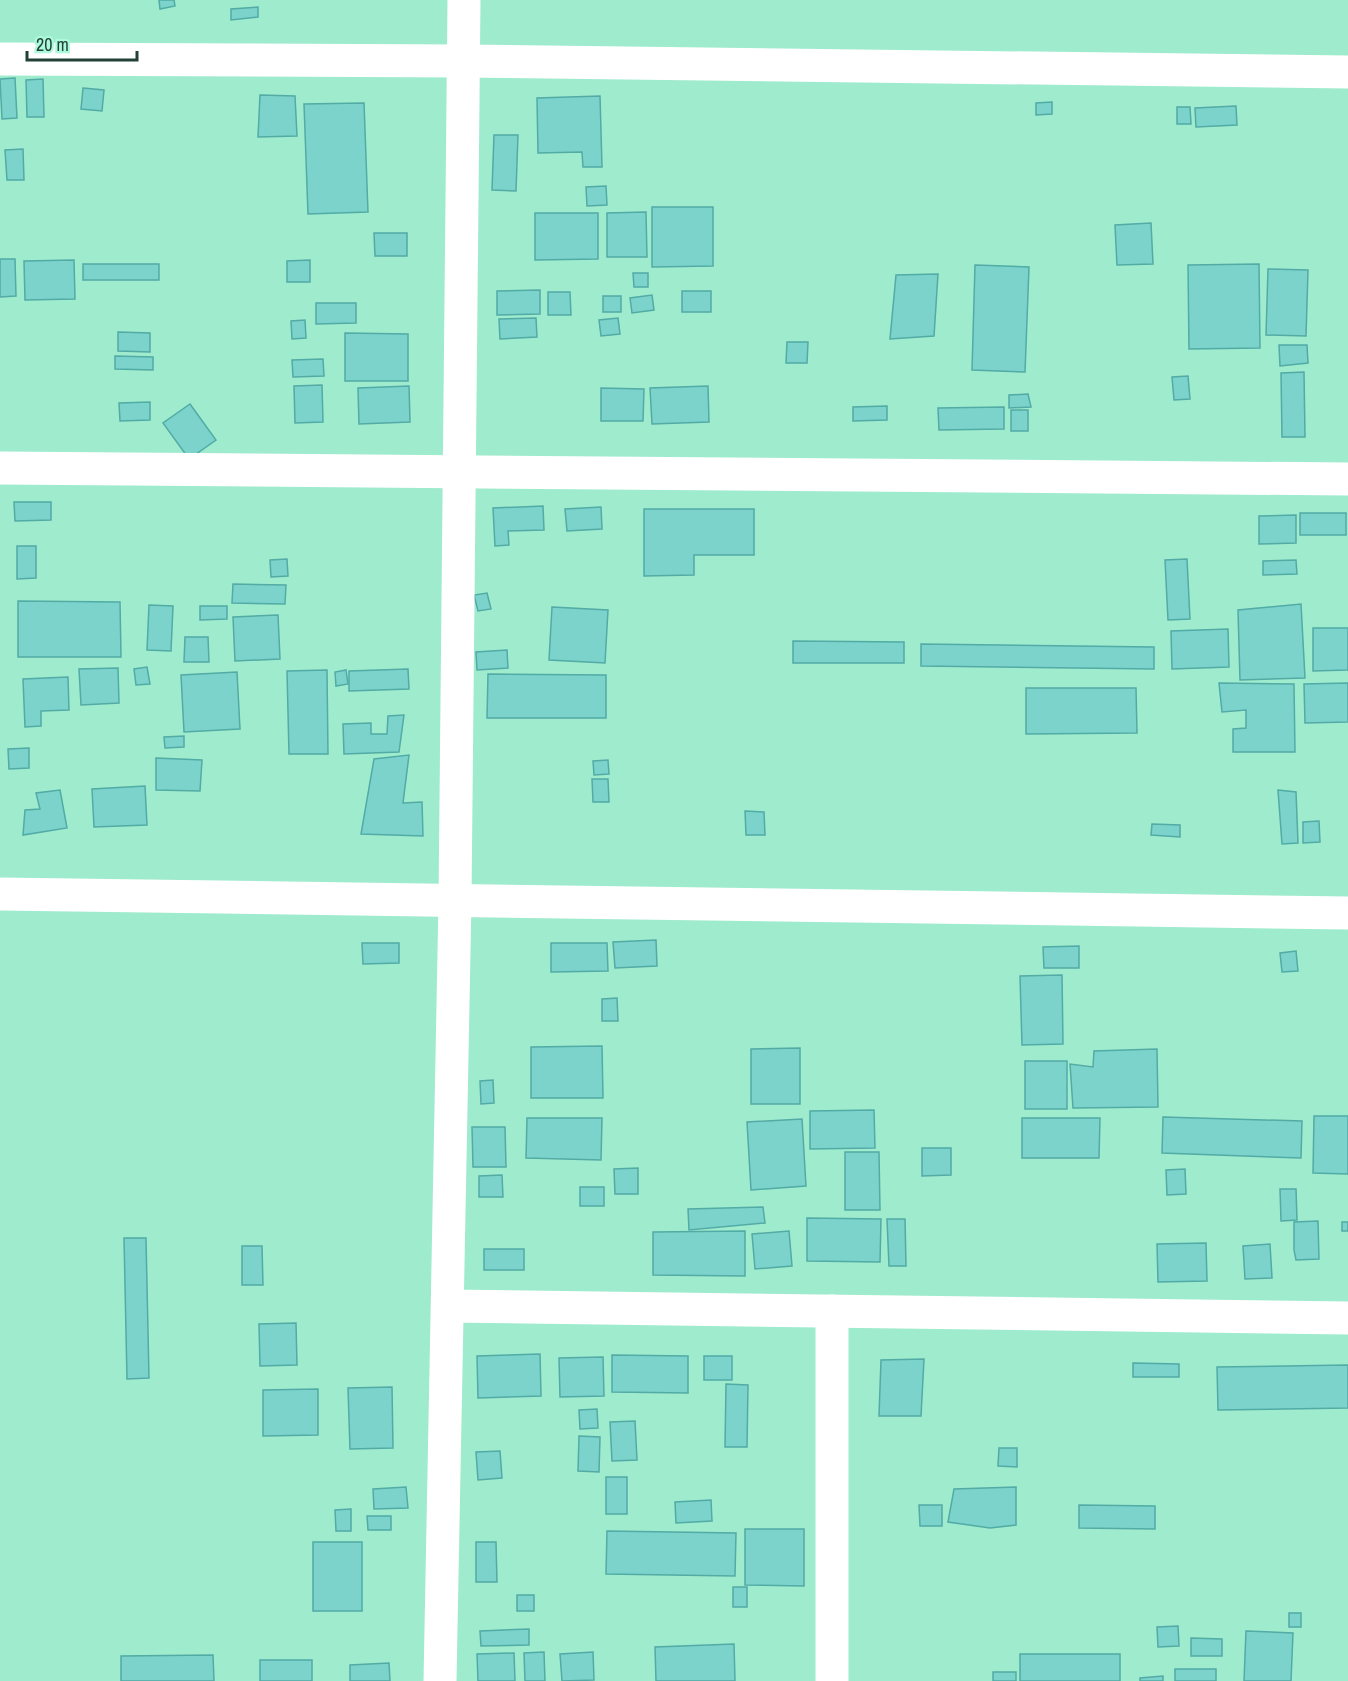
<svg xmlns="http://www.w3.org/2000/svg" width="1348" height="1681" font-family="'Archivo Narrow',sans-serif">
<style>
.building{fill:#7bd3cc;stroke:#52aba4;stroke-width:1.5}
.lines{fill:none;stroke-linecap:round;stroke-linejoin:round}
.minor{stroke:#fff;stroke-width:33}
</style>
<rect width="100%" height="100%" fill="#9febce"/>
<!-- building -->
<g class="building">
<polygon points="159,0 174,0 175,6 160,9"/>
<polygon points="258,7 258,17 231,20 231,9"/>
<polygon points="15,78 17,118 2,119 0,79"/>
<polygon points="43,79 44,117 27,117 26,80"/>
<polygon points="83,88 104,90 102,111 81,109"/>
<polygon points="260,95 295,96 297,136 258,137"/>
<polygon points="600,96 602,167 583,167 582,152 538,153 537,98"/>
<polygon points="1052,102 1052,114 1036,115 1036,103"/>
<polygon points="364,103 368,212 308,214 304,104"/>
<polygon points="1236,106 1237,125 1196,127 1195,108"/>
<polygon points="1177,107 1190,107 1191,124 1177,124"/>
<polygon points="494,135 518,135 516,191 492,190"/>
<polygon points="23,149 24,180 7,180 5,150"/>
<polygon points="606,186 607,205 587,206 586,187"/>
<polygon points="652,207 713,207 713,266 652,267"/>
<polygon points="646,212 647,257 607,257 607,213"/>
<polygon points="535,213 598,213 598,259 535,260"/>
<polygon points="1151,223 1153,264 1117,265 1115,225"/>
<polygon points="374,233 407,233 407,256 375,256"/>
<polygon points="0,259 15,259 16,296 0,297"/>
<polygon points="74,260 75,299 25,300 24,261"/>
<polygon points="310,260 310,282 287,282 287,261"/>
<rect x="83" y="264" width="76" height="16"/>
<polygon points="1259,264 1260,348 1189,349 1188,265"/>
<polygon points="975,265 1029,267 1025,372 972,370"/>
<polygon points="1268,269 1308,270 1306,336 1266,335"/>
<polygon points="633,273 648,273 648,287 634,287"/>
<polygon points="938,274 934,336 890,339 896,275"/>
<polygon points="540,290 540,314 497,315 497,291"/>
<rect x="682" y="291" width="29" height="21"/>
<polygon points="548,292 570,292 571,315 548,315"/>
<polygon points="652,295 654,310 632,313 630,298"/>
<rect x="603" y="296" width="18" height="16"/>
<polygon points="316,303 356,303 356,323 316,324"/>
<polygon points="536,318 537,337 500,339 499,319"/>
<polygon points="618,318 620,334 601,336 599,320"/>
<polygon points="305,320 306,338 292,339 291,321"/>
<polygon points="118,332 150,333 150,352 118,351"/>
<polygon points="345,333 408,334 408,381 345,381"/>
<polygon points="787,342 808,342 807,363 786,363"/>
<polygon points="1279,345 1307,345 1308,363 1280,366"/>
<polygon points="115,356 153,357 153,370 115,369"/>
<polygon points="323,359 324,376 293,377 292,360"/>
<polygon points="1304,372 1305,437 1282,437 1281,373"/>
<polygon points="1188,376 1190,399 1174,400 1172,377"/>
<polygon points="322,385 323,422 295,423 294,386"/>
<polygon points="409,386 410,422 359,424 358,388"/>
<polygon points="708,386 709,422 652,424 650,388"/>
<polygon points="601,388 644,389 643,421 601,421"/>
<polygon points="1028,394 1031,407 1009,408 1009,395"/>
<polygon points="150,402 150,420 120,421 119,403"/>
<polygon points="190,404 216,440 189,459 163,423"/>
<polygon points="887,406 887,420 853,421 853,407"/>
<polygon points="1004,407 1004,429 939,430 938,408"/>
<rect x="1011" y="410" width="17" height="21"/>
<polygon points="14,502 51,502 51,520 15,521"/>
<polygon points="543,506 544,530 508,531 509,545 495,546 493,508"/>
<polygon points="601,507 602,529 567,531 565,509"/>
<polygon points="644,509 754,509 754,555 694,555 694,575 644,576"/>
<rect x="1300" y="513" width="46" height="22"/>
<polygon points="1296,515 1296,543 1259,544 1259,516"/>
<polygon points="17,546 36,546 36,578 17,579"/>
<polygon points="287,559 288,576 271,577 270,560"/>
<polygon points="1187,559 1190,619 1168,620 1165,560"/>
<polygon points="1296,560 1297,574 1263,575 1263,561"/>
<polygon points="233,584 286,585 285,604 232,603"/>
<polygon points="487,593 491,609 478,611 474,595"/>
<polygon points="18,601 120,602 121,657 18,657"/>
<polygon points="1301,604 1305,678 1240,680 1238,610"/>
<polygon points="149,605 173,606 171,651 147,650"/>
<polygon points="200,606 227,606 227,619 200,620"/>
<polygon points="552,607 608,610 605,663 549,660"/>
<polygon points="278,615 280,659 235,661 233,617"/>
<polygon points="1313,628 1348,628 1348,670 1313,671"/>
<polygon points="1228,629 1229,667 1172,669 1171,631"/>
<polygon points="185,637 208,637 209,662 184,662"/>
<polygon points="793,641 904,642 904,663 793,663"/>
<polygon points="921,644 1154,647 1154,669 921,666"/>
<polygon points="507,650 508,668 477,670 476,652"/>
<polygon points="147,667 150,684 136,685 134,669"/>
<polygon points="118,668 119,703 81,705 79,669"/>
<polygon points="408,669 409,689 349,691 349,671"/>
<polygon points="327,670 328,754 289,754 287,671"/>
<polygon points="346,670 348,684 336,686 335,672"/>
<polygon points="237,672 240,729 184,732 181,675"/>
<polygon points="488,674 606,675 606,718 487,718"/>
<polygon points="68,677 69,710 41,711 41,726 25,727 23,679"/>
<polygon points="1219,683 1294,684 1295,752 1233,752 1233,729 1246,728 1246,710 1222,712"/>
<polygon points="1348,683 1348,722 1305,723 1304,684"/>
<polygon points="1026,688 1136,688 1137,733 1026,734"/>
<polygon points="404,715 399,752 344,754 343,724 371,723 371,734 387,734 388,716"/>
<polygon points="184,736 184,747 165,748 164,737"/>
<polygon points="29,748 29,768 9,769 8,749"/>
<polygon points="409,755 403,803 422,802 423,836 361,834 374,759"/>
<polygon points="156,758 202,760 200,791 156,790"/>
<polygon points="608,760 609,774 594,775 593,761"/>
<polygon points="592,779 608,779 609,802 593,802"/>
<polygon points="145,786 147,825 94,827 92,789"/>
<polygon points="60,790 67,828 23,835 25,810 40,809 36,793"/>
<polygon points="1278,790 1296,792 1298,843 1282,844"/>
<polygon points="745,811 764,812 765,835 746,835"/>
<polygon points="1319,821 1320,842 1303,843 1303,822"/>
<polygon points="1152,824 1180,825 1180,837 1151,835"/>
<polygon points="656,940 657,966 615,968 613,942"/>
<polygon points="362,943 399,943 399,963 363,964"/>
<polygon points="551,943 607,943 608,971 551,972"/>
<polygon points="1079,946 1079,968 1044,968 1043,947"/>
<polygon points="1296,951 1298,971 1282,972 1280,953"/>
<polygon points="1062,975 1063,1044 1022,1045 1020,976"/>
<polygon points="617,998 618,1021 602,1021 602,999"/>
<polygon points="602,1046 603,1098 531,1098 531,1047"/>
<polygon points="800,1048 800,1104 751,1104 751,1049"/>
<polygon points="1157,1049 1158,1107 1073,1108 1070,1064 1093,1067 1094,1051"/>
<rect x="1025" y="1061" width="42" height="48"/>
<polygon points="493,1080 494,1103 481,1104 480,1081"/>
<polygon points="874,1110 875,1148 810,1149 810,1111"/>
<polygon points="1314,1116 1348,1116 1348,1174 1313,1173"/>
<polygon points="1163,1117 1302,1121 1301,1158 1162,1153"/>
<polygon points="527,1118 602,1118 601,1160 526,1158"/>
<polygon points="1022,1118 1100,1118 1099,1158 1022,1158"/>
<polygon points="802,1119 806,1186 751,1190 747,1122"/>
<polygon points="472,1127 505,1127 506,1167 473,1167"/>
<polygon points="922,1148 951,1148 951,1175 922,1176"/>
<polygon points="845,1152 879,1152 880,1210 845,1210"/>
<polygon points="638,1168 638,1194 615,1194 614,1169"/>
<polygon points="1185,1169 1186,1194 1167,1195 1166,1170"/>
<polygon points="502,1175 503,1197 479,1197 479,1176"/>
<rect x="580" y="1187" width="24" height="19"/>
<polygon points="1280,1189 1296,1189 1297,1220 1281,1221"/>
<polygon points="763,1207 765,1223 689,1230 688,1209"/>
<polygon points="807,1218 881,1219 880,1262 807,1261"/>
<polygon points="887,1219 905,1219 906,1266 889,1266"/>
<polygon points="1318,1221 1319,1259 1296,1260 1294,1250 1294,1222"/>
<rect x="1342" y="1222" width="6" height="9"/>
<polygon points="745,1231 745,1276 653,1275 653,1232"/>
<polygon points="789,1231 792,1266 755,1269 752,1234"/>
<polygon points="124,1238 146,1238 149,1378 127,1379"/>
<polygon points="1206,1243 1207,1281 1158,1282 1157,1244"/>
<polygon points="1270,1244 1272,1278 1245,1279 1243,1246"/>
<polygon points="242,1246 262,1246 263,1285 242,1285"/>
<rect x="484" y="1249" width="40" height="21"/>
<polygon points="296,1323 297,1365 260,1366 259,1324"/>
<polygon points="540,1354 541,1396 478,1398 477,1356"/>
<polygon points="612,1355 688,1356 688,1393 612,1392"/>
<rect x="704" y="1356" width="28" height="24"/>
<polygon points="603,1357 604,1396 560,1397 559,1358"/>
<polygon points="924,1359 921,1416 879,1416 881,1360"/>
<polygon points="1133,1363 1179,1364 1179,1377 1133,1377"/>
<polygon points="1348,1365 1348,1408 1218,1410 1217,1367"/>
<polygon points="726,1384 748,1385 747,1447 725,1447"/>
<polygon points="392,1387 393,1448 350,1449 348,1388"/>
<polygon points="318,1389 318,1435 263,1436 263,1390"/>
<polygon points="597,1409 598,1428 580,1429 579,1410"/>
<polygon points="635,1421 637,1460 612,1461 610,1422"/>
<polygon points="579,1436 600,1437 599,1472 578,1471"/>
<polygon points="999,1448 1017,1448 1017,1467 998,1466"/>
<polygon points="500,1451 502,1478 478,1480 476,1452"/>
<rect x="606" y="1477" width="21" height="37"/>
<polygon points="406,1487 408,1508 374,1509 373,1489"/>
<polygon points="1016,1487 1016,1525 990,1528 948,1522 954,1489"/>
<polygon points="711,1500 712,1521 676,1523 675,1502"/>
<polygon points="919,1505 942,1505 942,1526 920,1526"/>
<polygon points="1079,1505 1155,1506 1155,1529 1079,1528"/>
<polygon points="351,1509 351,1531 336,1531 335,1510"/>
<polygon points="367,1516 391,1516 391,1530 368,1530"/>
<polygon points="745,1529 804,1529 804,1586 745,1585"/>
<polygon points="607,1531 736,1533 735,1576 606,1574"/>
<rect x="313" y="1542" width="49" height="69"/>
<polygon points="476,1542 496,1542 497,1582 476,1582"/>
<rect x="733" y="1587" width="14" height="20"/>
<rect x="517" y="1595" width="17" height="16"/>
<rect x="1289" y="1613" width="12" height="14"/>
<polygon points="1178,1626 1179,1646 1158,1647 1157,1627"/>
<polygon points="529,1629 529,1645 481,1646 480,1631"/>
<polygon points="1246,1631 1293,1633 1291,1681 1244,1681"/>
<polygon points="1191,1638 1222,1639 1222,1656 1191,1656"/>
<polygon points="734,1644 735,1681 656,1681 655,1647"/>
<polygon points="544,1652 545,1681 525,1681 524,1653"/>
<polygon points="593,1652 594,1680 562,1681 560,1654"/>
<polygon points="514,1653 515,1681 478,1681 477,1654"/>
<rect x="1020" y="1654" width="100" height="27"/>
<polygon points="213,1655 214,1681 121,1681 121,1656"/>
<rect x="260" y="1660" width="52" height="21"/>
<polygon points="389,1663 390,1681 350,1681 350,1665"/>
<rect x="1175" y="1669" width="41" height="12"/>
<rect x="993" y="1672" width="23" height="9"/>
<polygon points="1163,1676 1163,1681 1140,1681 1140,1678"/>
</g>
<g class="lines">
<!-- minor -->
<g class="minor">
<polyline points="0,59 463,61 1348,72"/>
<polyline points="0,468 1348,479"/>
<polyline points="0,894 1348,913"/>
<polyline points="448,1306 1348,1318"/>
<polyline points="440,1681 455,900 464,0"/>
<polyline points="832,1681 832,1311"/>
</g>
</g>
<!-- scale -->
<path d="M27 51v9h110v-9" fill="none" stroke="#224237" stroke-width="3"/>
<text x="36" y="51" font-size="18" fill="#224237" stroke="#acf9db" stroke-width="4.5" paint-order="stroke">20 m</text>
</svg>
